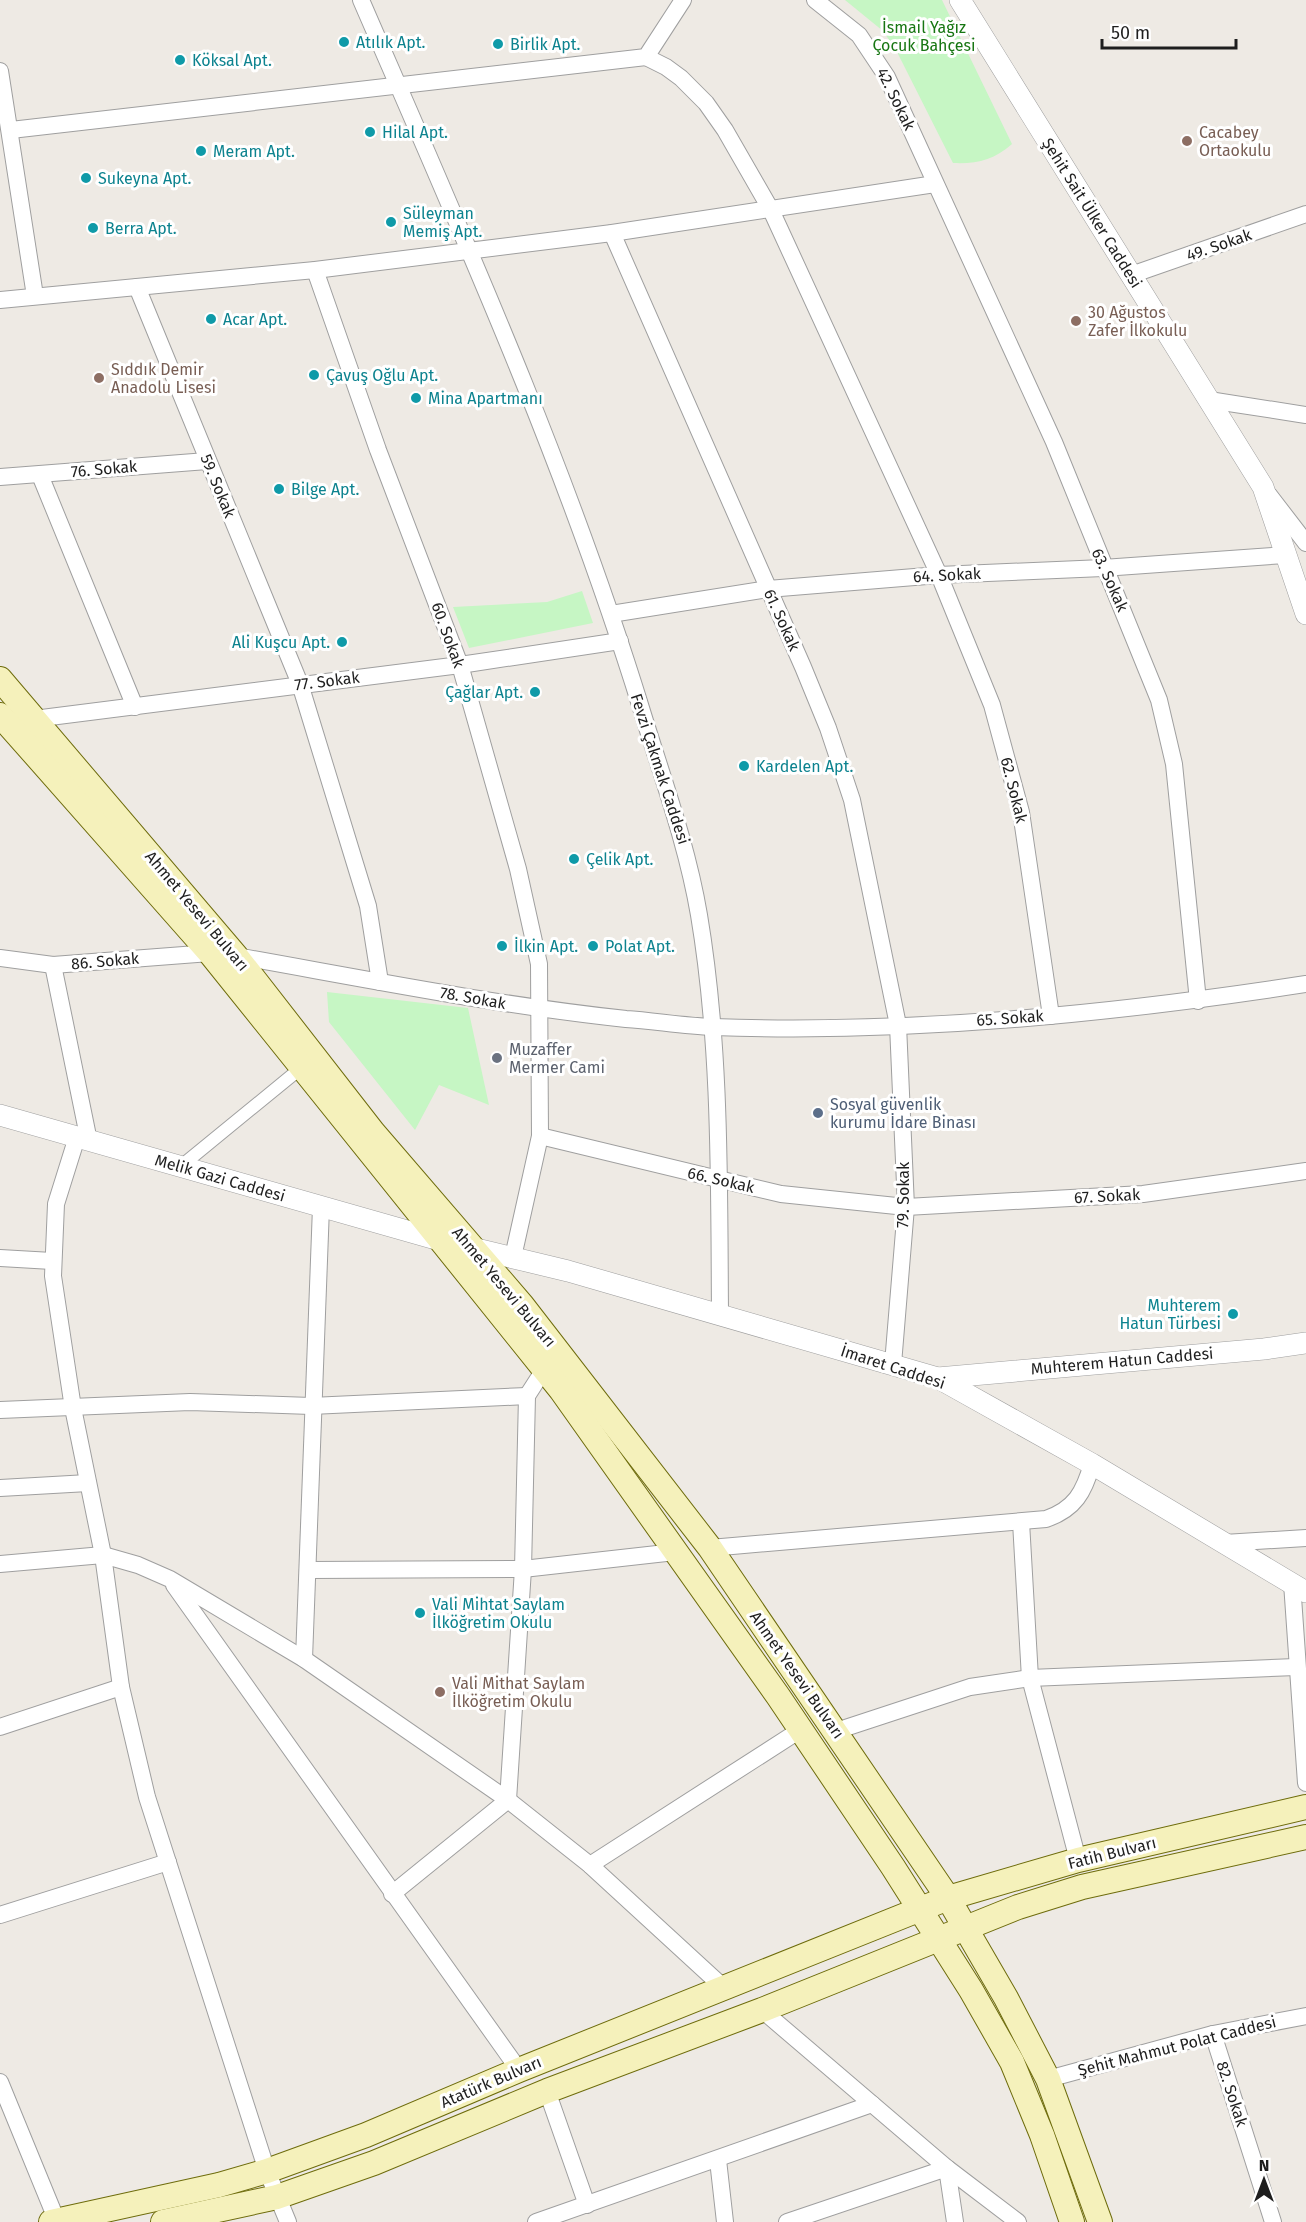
<svg xmlns="http://www.w3.org/2000/svg" width="1306" height="2222" font-family="'Fira Sans',sans-serif">
<style>
.park{fill:#c6f6c4}
.lines{fill:none;stroke-linecap:round;stroke-linejoin:round}
.pedestrian-casing{stroke:#9f9f9f;stroke-width:14}
.minor-casing{stroke:#9f9f9f;stroke-width:18}
.tertiary-casing{stroke:#9f9f9f;stroke-width:22}
.secondary-casing{stroke:#6e6c0c;stroke-width:26}
.pedestrian{stroke:#fff;stroke-width:12}
.minor{stroke:#fff;stroke-width:16}
.tertiary{stroke:#fff;stroke-width:21}
.secondary{stroke:#f5f1bb;stroke-width:24}
.culture-dot{fill:#0f9aa8;stroke:#fff;stroke-width:2}
.education-dot{fill:#8d6e63;stroke:#fff;stroke-width:2}
.worship-dot{fill:#6b7280;stroke:#fff;stroke-width:2}
.service-dot{fill:#5c6f8a;stroke:#fff;stroke-width:2}
.labels{text-anchor:middle;dominant-baseline:central;stroke-width:6;stroke-linejoin:round;paint-order:stroke}
.park-label{font-size:16px;fill:#177612;stroke:#fff}
.culture-label{font-size:16px;fill:#0d838f;stroke:#fff;text-anchor:start}
.street-label{font-size:16px;fill:#1e1e1e;stroke:#fff}
.education-label{font-size:16px;fill:#785e54;stroke:#fff;text-anchor:start}
.worship-label{font-size:16px;fill:#5b616d;stroke:#fff;text-anchor:start}
.service-label{font-size:16px;fill:#4e5e75;stroke:#fff;text-anchor:start}
</style>
<rect width="100%" height="100%" fill="#eeeae4"/>
<!-- park -->
<g class="park">
<path d="M845 0H942L1012 144C994 160 977 164 953 163L896 50 883 31Z"/>
<polygon points="582,591 593,623 469,648 453,607 547,602"/>
<polygon points="327,992 468,1008 489,1105 439,1085 415,1130 329,1022"/>
</g>
<g class="lines">
<defs>
<polyline id="pedestrian" points="180,1167 301,1068"/>
<g id="minor">
<path d="M361 0C462 233 566 465 641 708 662 777 687 844 699 915 721 1046 719 1182 720 1315"/>
<polyline points="815,0 859,35 887,77 1054,442 1159,700 1174,764 1198,1001"/>
<polyline points="646,57 666,67 681,78 706,103 725,130 771,210 939,575 992,705 1021,812 1051,1016"/>
<polyline points="0,71 35,296"/>
<polyline points="11,130 646,57 683,0"/>
<polyline points="612,233 803,667 828,728 852,800 898,1025 906,1207 893,1364"/>
<polyline points="315,270 378,450 460,665 518,869 539,964 540,1136 513,1257"/>
<polyline points="1131,275 1306,214"/>
<polyline points="137,287 300,684 368,906 380,982"/>
<polyline points="0,300 315,270 612,233 935,184"/>
<polyline points="1209,400 1306,415"/>
<polyline points="40,475 135,707"/>
<polyline points="0,477 207,461"/>
<polyline points="1269,495 1306,543"/>
<polyline points="611,614 768,589 939,575 1103,568 1285,555"/>
<polyline points="34,719 460,665 620,641"/>
<path d="M236 956C366 979 495 1005 626 1019 655 1021 684 1026 713 1027 911 1034 1111 1014 1306 984"/>
<polyline points="0,958 53,965 210,953"/>
<polyline points="53,965 89,1141"/>
<polyline points="540,1136 781,1194 906,1207 1143,1194 1306,1171"/>
<polyline points="77,1137 56,1204 53,1276 73,1408 103,1555 121,1687 147,1797 267,2171 288,2222"/>
<polyline points="0,1258 52,1261"/>
<polyline points="0,1410 190,1402 311,1406 527,1396"/>
<polyline points="0,1488 88,1483"/>
<polyline points="1021,1522 1030,1678 1078,1860"/>
<polyline points="1224,1543 1306,1538"/>
<path d="M710 1548 1046 1519C1075 1509 1084 1492 1092 1464"/>
<polyline points="0,1564 103,1555 138,1565 170,1579 304,1659 508,1800 590,1865 724,1988"/>
<polyline points="309,1570 523,1569 675,1552"/>
<polyline points="1292,1583 1306,1783"/>
<polyline points="174,1585 519,2070"/>
<polyline points="304,1659 321,1207"/>
<polyline points="0,1727 121,1687"/>
<polyline points="836,1731 970,1687 1030,1678 1296,1667"/>
<polyline points="590,1865 800,1730"/>
<polyline points="392,1894 508,1800 523,1569 527,1396 545,1368"/>
<polyline points="0,1915 168,1862"/>
<polyline points="762,2010 947,2168 1018,2222"/>
<polyline points="1213,2034 1273,2222"/>
<polyline points="1048,2079 1213,2034 1306,2016"/>
<polyline points="0,2082 57,2221"/>
<polyline points="547,2091 587,2205"/>
<polyline points="718,2160 725,2222"/>
<polyline points="536,2222 872,2104"/>
<polyline points="787,2222 947,2168 955,2222"/>
</g>
<g id="tertiary">
<polyline points="960,0 1263,487 1306,614"/>
<polyline points="0,1115 439,1240 568,1271 938,1378 1092,1464 1306,1592"/>
<polyline points="938,1378 1264,1349 1306,1343"/>
</g>
<g id="secondary">
<polyline points="0,679 236,956 373,1132 522,1305 710,1548 948,1898 1006,1998 1048,2079 1100,2222"/>
<polyline points="0,715 210,953 561,1390 778,1696 893,1867 971,1990 1012,2062 1042,2135 1072,2222"/>
<polyline points="51,2222 219,2185 267,2171 366,2135 519,2070 948,1898 1078,1860 1306,1807"/>
<polyline points="163,2222 277,2197 374,2163 547,2091 762,2010 1018,1907 1082,1887 1306,1837"/>
</g>
</defs>
<!-- pedestrian casing -->
<use href="#pedestrian" class="pedestrian-casing"/>
<!-- minor casing -->
<use href="#minor" class="minor-casing"/>
<!-- tertiary casing -->
<use href="#tertiary" class="tertiary-casing"/>
<!-- secondary casing -->
<use href="#secondary" class="secondary-casing"/>
<!-- pedestrian -->
<use href="#pedestrian" class="pedestrian"/>
<!-- minor -->
<use href="#minor" class="minor"/>
<!-- tertiary -->
<use href="#tertiary" class="tertiary"/>
<!-- secondary -->
<use href="#secondary" class="secondary"/>
</g>
<!-- markers -->
<g class="culture-dot">
<circle cx="344" cy="42" r="6"/>
<circle cx="498" cy="44" r="6"/>
<circle cx="180" cy="60" r="6"/>
<circle cx="370" cy="132" r="6"/>
<circle cx="201" cy="151" r="6"/>
<circle cx="86" cy="178" r="6"/>
<circle cx="391" cy="222" r="6"/>
<circle cx="93" cy="228" r="6"/>
<circle cx="211" cy="319" r="6"/>
<circle cx="314" cy="375" r="6"/>
<circle cx="416" cy="398" r="6"/>
<circle cx="279" cy="489" r="6"/>
<circle cx="342" cy="642" r="6"/>
<circle cx="535" cy="692" r="6"/>
<circle cx="744" cy="766" r="6"/>
<circle cx="574" cy="859" r="6"/>
<circle cx="502" cy="946" r="6"/>
<circle cx="593" cy="946" r="6"/>
<circle cx="1233" cy="1314" r="6"/>
<circle cx="420" cy="1613" r="6"/>
</g>
<g class="education-dot">
<circle cx="1187" cy="141" r="6"/>
<circle cx="1076" cy="321" r="6"/>
<circle cx="99" cy="378" r="6"/>
<circle cx="440" cy="1692" r="6"/>
</g>
<circle class="worship-dot" cx="497" cy="1058" r="6"/>
<circle class="service-dot" cx="818" cy="1113" r="6"/>
<g class="labels">
<!-- park labels -->
<g class="park-label">
<text x="924" y="27">İsmail Yağız<tspan x="924" dy="18">Çocuk Bahçesi</tspan></text>
</g>
<!-- culture labels -->
<g class="culture-label">
<text x="356" y="42">Atılık Apt.</text>
<text x="510" y="44">Birlik Apt.</text>
<text x="192" y="60">Köksal Apt.</text>
<text x="382" y="132">Hilal Apt.</text>
<text x="213" y="151">Meram Apt.</text>
<text x="98" y="178">Sukeyna Apt.</text>
<text x="403" y="213">Süleyman<tspan x="403" dy="18">Memiş Apt.</tspan></text>
<text x="105" y="228">Berra Apt.</text>
<text x="223" y="319">Acar Apt.</text>
<text x="326" y="375">Çavuş Oğlu Apt.</text>
<text x="428" y="398">Mina Apartmanı</text>
<text x="291" y="489">Bilge Apt.</text>
<text x="330" y="642" text-anchor="end">Ali Kuşcu Apt.</text>
<text x="523" y="692" text-anchor="end">Çağlar Apt.</text>
<text x="756" y="766">Kardelen Apt.</text>
<text x="586" y="859">Çelik Apt.</text>
<text x="514" y="946">İlkin Apt.</text>
<text x="605" y="946">Polat Apt.</text>
<text x="1221" y="1305" text-anchor="end">Muhterem<tspan x="1221" dy="18">Hatun Türbesi</tspan></text>
<text x="432" y="1604">Vali Mihtat Saylam<tspan x="432" dy="18">İlköğretim Okulu</tspan></text>
</g>
<!-- street labels -->
<g class="street-label">
<text transform="translate(896 99) rotate(64)">42. Sokak</text>
<text transform="translate(1092 213) rotate(58)">Şehit Sait Ülker Caddesi</text>
<text transform="translate(1219 245) rotate(-19)">49. Sokak</text>
<text transform="translate(104 469) rotate(-5)">76. Sokak</text>
<text transform="translate(218 486) rotate(68)">59. Sokak</text>
<text transform="translate(947 575) rotate(-3)">64. Sokak</text>
<text transform="translate(1110 580) rotate(66)">63. Sokak</text>
<text transform="translate(782 620) rotate(66)">61. Sokak</text>
<text transform="translate(448 635) rotate(70)">60. Sokak</text>
<text transform="translate(327 681) rotate(-7)">77. Sokak</text>
<text transform="translate(660 769) rotate(72)">Fevzi Çakmak Caddesi</text>
<text transform="translate(1014 790) rotate(76)">62. Sokak</text>
<text transform="translate(197 911) rotate(50)">Ahmet Yesevi Bulvarı</text>
<text transform="translate(105 961) rotate(-5)">86. Sokak</text>
<text transform="translate(473 998) rotate(10)">78. Sokak</text>
<text transform="translate(1010 1018) rotate(-4)">65. Sokak</text>
<text transform="translate(220 1178) rotate(16)">Melik Gazi Caddesi</text>
<text transform="translate(721 1180) rotate(13)">66. Sokak</text>
<text transform="translate(903 1195) rotate(-90)">79. Sokak</text>
<text transform="translate(1107 1196) rotate(-3)">67. Sokak</text>
<text transform="translate(504 1287) rotate(50)">Ahmet Yesevi Bulvarı</text>
<text transform="translate(1122 1361) rotate(-5)">Muhterem Hatun Caddesi</text>
<text transform="translate(893 1367) rotate(18)">İmaret Caddesi</text>
<text transform="translate(797 1675) rotate(55)">Ahmet Yesevi Bulvarı</text>
<text transform="translate(1112 1853) rotate(-14)">Fatih Bulvarı</text>
<text transform="translate(1177 2046) rotate(-14)">Şehit Mahmut Polat Caddesi</text>
<text transform="translate(491 2082) rotate(-23)">Atatürk Bulvarı</text>
<text transform="translate(1232 2094) rotate(72)">82. Sokak</text>
</g>
<!-- education labels -->
<g class="education-label">
<text x="1199" y="132">Cacabey<tspan x="1199" dy="18">Ortaokulu</tspan></text>
<text x="1088" y="312">30 Ağustos<tspan x="1088" dy="18">Zafer İlkokulu</tspan></text>
<text x="111" y="369">Sıddık Demir<tspan x="111" dy="18">Anadolu Lisesi</tspan></text>
<text x="452" y="1683">Vali Mithat Saylam<tspan x="452" dy="18">İlköğretim Okulu</tspan></text>
</g>
<!-- worship labels -->
<g class="worship-label">
<text x="509" y="1049">Muzaffer<tspan x="509" dy="18">Mermer Cami</tspan></text>
</g>
<!-- service labels -->
<g class="service-label">
<text x="830" y="1104">Sosyal güvenlik<tspan x="830" dy="18">kurumu İdare Binası</tspan></text>
</g>
</g>
<!-- north arrow -->
<g transform="translate(1264 2180)" stroke="#ffffff" stroke-width="4.5" paint-order="stroke">
<path d="M0-4.5L10 22L0 15L-10 22Z" fill="#1e1e1e"/>
<text y="-9" font-size="16" font-weight="bold" text-anchor="middle" fill="#1e1e1e">N</text>
</g>
<!-- scale -->
<path d="M1102 39v9h134v-9" fill="none" stroke="#1e1e1e" stroke-width="3"/>
<text x="1111" y="39" font-size="18" fill="#1e1e1e" stroke="#ffffff" stroke-width="4.5" paint-order="stroke">50 m</text>
</svg>
